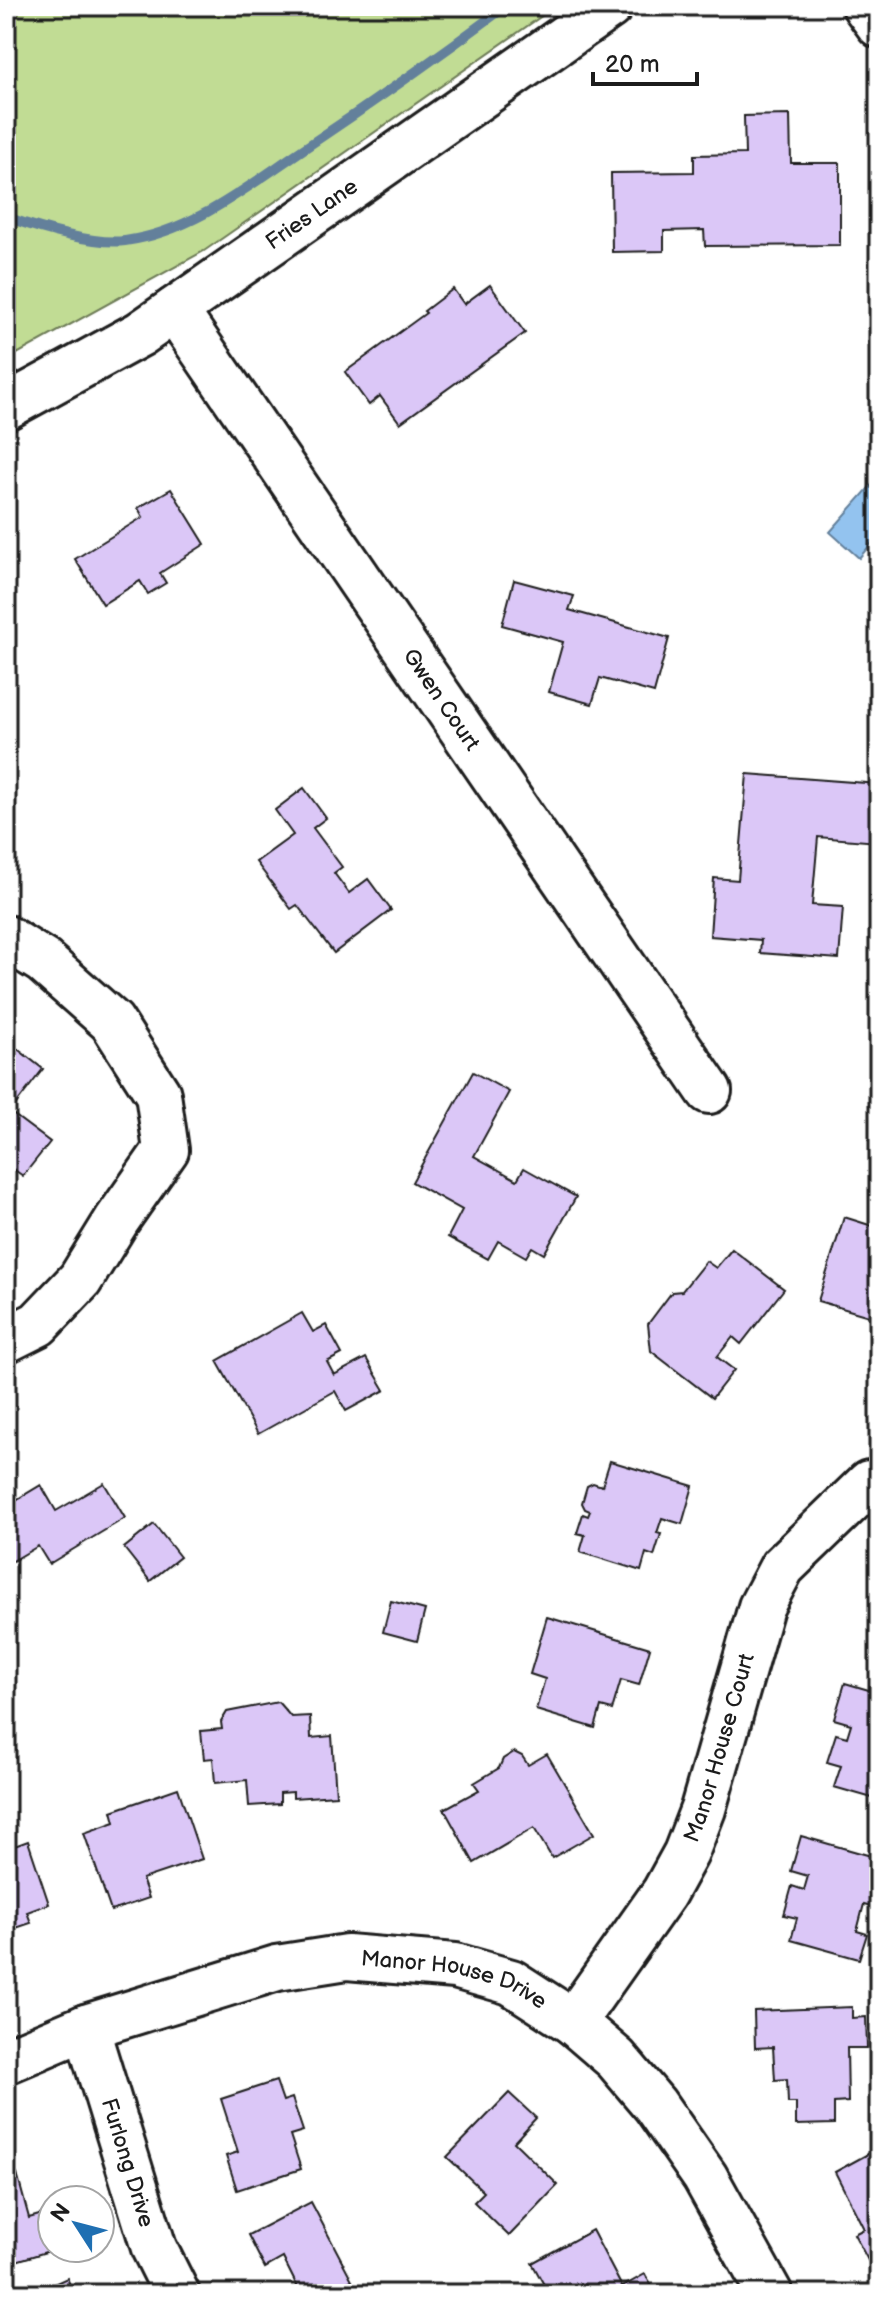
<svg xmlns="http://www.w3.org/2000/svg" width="885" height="2300" font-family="'Balsamiq Sans',sans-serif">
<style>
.green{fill:#c1dc94;stroke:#6e7c58;stroke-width:2}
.water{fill:#93c3ef;stroke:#63809b;stroke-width:2}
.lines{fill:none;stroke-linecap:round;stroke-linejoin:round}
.stream{stroke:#63809b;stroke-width:10}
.building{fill:#dbc7f7;stroke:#1c1c1c;stroke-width:2}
.minor-casing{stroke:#1c1c1c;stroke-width:50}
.minor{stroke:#fff;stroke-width:44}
.labels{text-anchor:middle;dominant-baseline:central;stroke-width:6;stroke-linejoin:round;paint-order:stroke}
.street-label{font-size:22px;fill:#1c1c1c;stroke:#fff}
</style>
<rect width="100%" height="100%" fill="#fff"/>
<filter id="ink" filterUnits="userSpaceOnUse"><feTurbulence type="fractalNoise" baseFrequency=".0125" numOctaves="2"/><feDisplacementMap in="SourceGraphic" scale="16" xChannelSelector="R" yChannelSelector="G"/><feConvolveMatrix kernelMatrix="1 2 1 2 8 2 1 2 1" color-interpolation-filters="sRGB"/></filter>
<g filter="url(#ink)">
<!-- green -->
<polygon class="green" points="6,6 556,6 204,251 6,360"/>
<!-- water -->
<polygon class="water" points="875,481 879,484 879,535 859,558 830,532"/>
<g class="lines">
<!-- stream -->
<path class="stream" d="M6 217C38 228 92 245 125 241 192 232 247 187 302 150 371 104 439 56 506 6"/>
</g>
<!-- building -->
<g class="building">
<polygon points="790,115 791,163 840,163 840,245 705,246 704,230 664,231 664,251 612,252 611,173 694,172 694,155 745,154 744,116"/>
<polygon points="490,285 525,333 400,423 380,396 369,405 345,372 426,313 424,311 453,289 464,304"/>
<polygon points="171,489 205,544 160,573 166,583 148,594 140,581 103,604 75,559 143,517 138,508"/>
<polygon points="514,580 574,596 569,610 669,638 654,693 600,678 592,704 549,692 563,642 502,625"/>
<polygon points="747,774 879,784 878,842 818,837 812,905 843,907 839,959 760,953 761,940 710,936 714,878 738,880"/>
<polygon points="304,788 326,818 313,828 342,867 334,873 349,893 368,879 391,910 334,953 297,905 291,909 256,862 293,835 275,810"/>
<polygon points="6,1040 43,1069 10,1112 50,1142 23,1176 6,1164"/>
<polygon points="473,1072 509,1092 474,1156 517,1180 524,1168 576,1197 544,1254 532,1247 526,1257 498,1241 488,1259 448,1237 462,1210 412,1182"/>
<polygon points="844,1217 879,1228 879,1319 818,1301"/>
<polygon points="732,1249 784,1289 741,1344 733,1337 717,1357 734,1370 712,1398 651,1351 648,1324 672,1292 682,1291 706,1261 716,1268"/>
<polygon points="302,1313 313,1332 326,1325 342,1354 327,1362 334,1375 366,1358 385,1390 346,1411 335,1391 258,1434 217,1361"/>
<polygon points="610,1461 693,1486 682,1524 662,1518 657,1533 661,1534 654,1556 646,1553 641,1571 580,1552 585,1535 577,1533 583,1514 588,1516 590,1511 585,1509 582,1503 587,1486 593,1483 602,1486"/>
<polygon points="104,1483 125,1518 49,1564 38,1546 6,1565 6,1506 41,1485 56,1511"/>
<polygon points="154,1524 180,1557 150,1581 124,1548"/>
<polygon points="391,1601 425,1610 417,1641 383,1632"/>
<polygon points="547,1617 650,1648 639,1685 621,1680 612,1710 601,1707 595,1728 536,1710 545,1679 530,1674"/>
<polygon points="845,1683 879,1693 879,1800 834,1787 841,1766 827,1762 836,1734 847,1737 851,1724 834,1719"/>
<polygon points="278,1702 291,1717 310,1716 311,1738 332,1736 336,1795 293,1798 293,1792 280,1793 280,1804 249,1806 247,1780 215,1783 213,1758 204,1759 201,1731 222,1729 221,1722 227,1712"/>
<polygon points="514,1752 522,1756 528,1765 547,1754 594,1834 552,1858 534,1828 474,1863 444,1809 479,1790 474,1783 499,1768 503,1759"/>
<polygon points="178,1788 202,1859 142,1879 149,1898 111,1911 84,1833 115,1822 112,1811"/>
<polygon points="801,1836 878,1858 870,1884 879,1886 879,1904 878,1908 864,1904 857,1931 867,1934 859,1959 791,1940 797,1918 784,1915 792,1886 804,1890 808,1876 791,1871"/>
<polygon points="6,1841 9,1848 28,1841 49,1904 27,1912 31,1923 10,1930 6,1918"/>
<polygon points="852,2007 852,2018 866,2017 867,2048 847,2048 848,2102 834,2103 834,2124 796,2125 796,2103 788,2103 787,2079 775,2080 773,2047 755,2048 754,2011"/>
<polygon points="276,2081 283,2101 292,2098 303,2131 290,2135 301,2169 237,2190 226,2156 238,2152 221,2099"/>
<polygon points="509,2093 536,2118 514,2142 558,2185 509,2236 474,2202 484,2192 447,2157"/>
<polygon points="879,2148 879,2262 871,2266 854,2234 864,2229 835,2172"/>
<polygon points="17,2174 29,2218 46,2213 52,2235 52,2248 56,2249 6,2264 6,2178"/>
<polygon points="311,2202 352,2280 326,2294 301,2294 283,2258 265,2268 248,2235"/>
<polygon points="592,2230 622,2287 645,2274 656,2294 549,2294 532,2263"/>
<polygon points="67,2278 74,2294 32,2294"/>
</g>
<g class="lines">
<defs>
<g id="minor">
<polyline points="865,6 879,25"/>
<path id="s1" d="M175 310 709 1091"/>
<path id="s2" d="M6 407 140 334 610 6"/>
<polyline points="6,938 43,961 112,1022 158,1094 166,1150 117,1220 80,1280 38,1324 6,1340"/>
<path id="s3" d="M573 2022 664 1893 686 1853 703 1809 761 1607 782 1567 869 1483"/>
<path id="s4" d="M86 2027 154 2248 177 2294"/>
<path id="s5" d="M6 2061 86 2027 277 1968 347 1957 455 1966 511 1982 573 2022 616 2059 655 2105 705 2177 770 2294"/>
</g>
</defs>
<!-- minor casing -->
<use href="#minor" class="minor-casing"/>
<!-- minor -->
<use href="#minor" class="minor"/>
</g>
</g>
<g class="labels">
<!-- street labels -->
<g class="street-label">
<text stroke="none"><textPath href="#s2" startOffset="362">Fries Lane</textPath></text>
<text stroke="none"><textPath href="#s1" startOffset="472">Gwen Court</textPath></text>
<text stroke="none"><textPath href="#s3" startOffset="314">Manor House Court</textPath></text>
<text stroke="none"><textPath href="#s5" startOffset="468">Manor House Drive</textPath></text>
<text stroke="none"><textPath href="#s4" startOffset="142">Furlong Drive</textPath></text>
</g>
</g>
<!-- margin -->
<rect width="885" height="2300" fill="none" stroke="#fff" stroke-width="32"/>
<rect x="16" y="16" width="853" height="2268" fill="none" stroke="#1c1c1c" stroke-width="3" filter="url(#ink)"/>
<!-- north arrow -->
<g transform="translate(76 2224) rotate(306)"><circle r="38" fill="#ffffff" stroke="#a4a4a4" stroke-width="2"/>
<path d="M0-6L14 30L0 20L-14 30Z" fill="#1f6fb2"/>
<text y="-12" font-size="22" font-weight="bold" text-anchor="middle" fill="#1c1c1c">N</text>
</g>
<!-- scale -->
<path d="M593 72v12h104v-12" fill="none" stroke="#1c1c1c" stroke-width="4"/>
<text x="605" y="72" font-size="24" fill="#1c1c1c" stroke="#ffffff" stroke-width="6" paint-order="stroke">20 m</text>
</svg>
